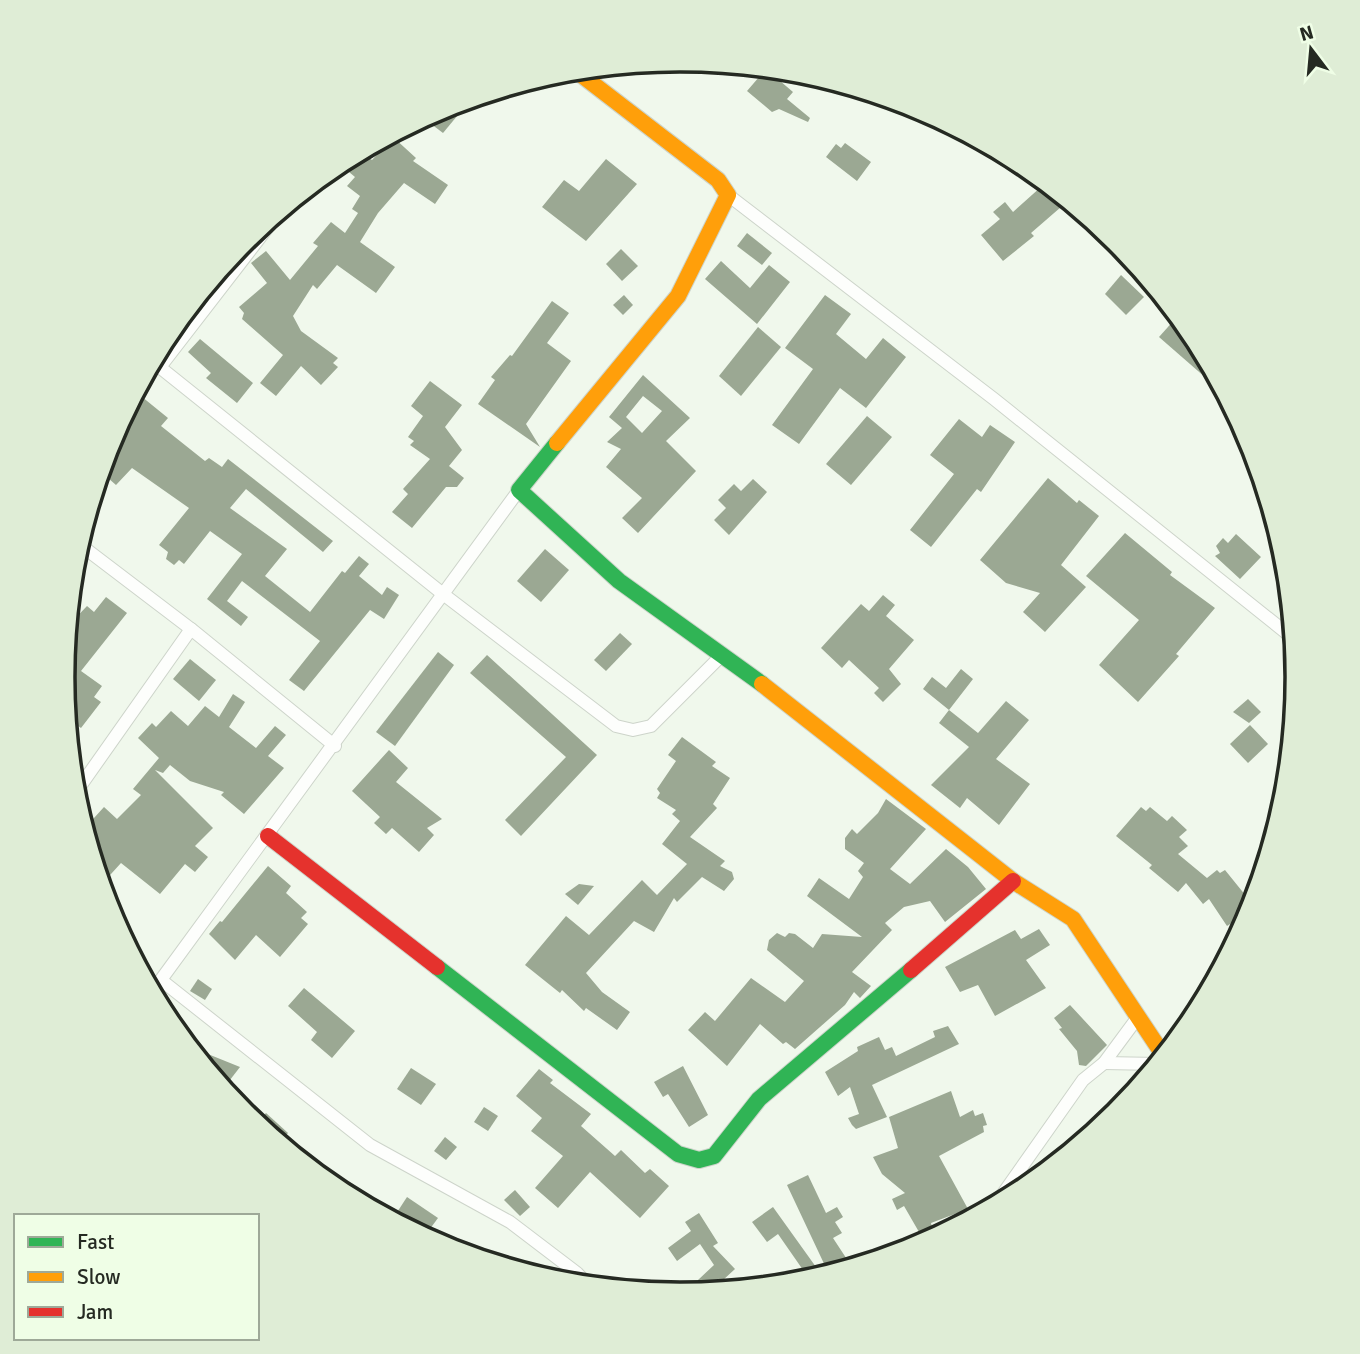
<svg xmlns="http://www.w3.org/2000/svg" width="1360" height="1354" font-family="Signika,sans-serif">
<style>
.building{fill:#9ba893;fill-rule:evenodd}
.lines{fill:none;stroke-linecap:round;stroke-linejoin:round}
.street-casing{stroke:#cdd4ca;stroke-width:14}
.fast-casing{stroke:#cdd4ca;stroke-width:18}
.slow-casing{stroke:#cdd4ca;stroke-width:18}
.jam-casing{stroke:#cdd4ca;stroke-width:18}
.street{stroke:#fdfefc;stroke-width:12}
.fast{stroke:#30b455;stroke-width:16}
.slow{stroke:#ff9f0a;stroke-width:16}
.jam{stroke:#e5322d;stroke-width:16}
.rim{fill:none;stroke:#252a22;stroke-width:3.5}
</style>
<rect width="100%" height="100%" fill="#f0f8ec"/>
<!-- building -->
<g class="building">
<polygon points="766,69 793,92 787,99 810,118 808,122 779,109 772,112 747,91"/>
<polygon points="472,98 443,133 426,120 444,106"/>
<polygon points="393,137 416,158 413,161 448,185 435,204 404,183 378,213 360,242 395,267 376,293 337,265 317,289 313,285 293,316 301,331 338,358 333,363 338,367 321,385 301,366 276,396 260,383 283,355 242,319 244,313 239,307 267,283 251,263 266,251 290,280 318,246 313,243 331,222 345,233 358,213 352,209 360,196 347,186 355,177 349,172 364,154 372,160"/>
<polygon points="845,143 871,162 857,181 826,157 836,144 841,148"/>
<polygon points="606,159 637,184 586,241 542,207 564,180 579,191"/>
<polygon points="1042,186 1061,207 1031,233 1034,236 1003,261 981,235 1000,219 993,212 1005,202 1013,212"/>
<polygon points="747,233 772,253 762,265 737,246"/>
<polygon points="621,249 638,266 622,281 606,264"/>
<polygon points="721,261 750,288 769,265 790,282 757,324 705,279"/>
<polygon points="1121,275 1144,297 1126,315 1105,294"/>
<polygon points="624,295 633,305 623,315 613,305"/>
<polygon points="825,295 851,314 836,334 866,359 883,338 906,357 866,408 840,388 799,444 772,425 813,369 785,348"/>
<polygon points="552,301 569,313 547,343 571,361 526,424 540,447 478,404 495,380 491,377 510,355 512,356"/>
<polygon points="1176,318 1194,334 1213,370 1206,378 1159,337"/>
<polygon points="758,327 781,347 741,396 719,376"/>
<polygon points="200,339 253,383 237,403 206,378 211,373 188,352"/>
<path d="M643 375 690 418 666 441 696 471 638 533 622 518 642 498 606 467 621 449 607 442 622 428 609 417ZM643 396 662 411 642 433 626 417Z"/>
<polygon points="430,381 462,405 445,427 462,450 449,466 464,478 457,487 446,487 412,528 392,512 408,494 403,489 430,459 410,445 414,441 408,437 423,416 411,406"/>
<polygon points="136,392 168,418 161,426 205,461 209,458 222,467 228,459 333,541 323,552 246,489 230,508 287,549 265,576 310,612 342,571 345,573 359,556 369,564 359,576 382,595 387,587 399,595 384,619 370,610 304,691 289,680 320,641 242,581 227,601 248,617 241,626 207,599 242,554 210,531 184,564 179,560 174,565 166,559 168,552 159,545 189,508 132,468 116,485 100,471 110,440"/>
<polygon points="867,416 892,437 851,485 826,464"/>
<polygon points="959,419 982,437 990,425 1015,442 981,492 977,489 931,547 910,530 954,474 930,455"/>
<polygon points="1048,478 1077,503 1079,500 1099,516 1061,565 1086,587 1045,632 1023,612 1040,593 1006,583 980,560"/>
<polygon points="753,479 767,492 729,535 714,520 726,508 718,500 734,484 741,491"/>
<polygon points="1125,533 1172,572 1170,575 1215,608 1176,654 1179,656 1138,702 1099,665 1139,620 1086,576"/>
<polygon points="1236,534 1261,557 1240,579 1215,556 1220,553 1216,546 1223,538 1228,543"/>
<polygon points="545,549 569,570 541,602 517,581"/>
<polygon points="883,595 895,605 886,616 914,640 889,669 901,684 883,702 874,693 879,688 849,660 842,668 821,648 861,604 869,611"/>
<polygon points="106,597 127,613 81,671 102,686 94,697 101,702 81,728 67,718 63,677 67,627 87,606 94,612"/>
<polygon points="620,633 632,644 606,671 594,660"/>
<polygon points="438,652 454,665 395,746 376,732"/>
<polygon points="487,655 597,755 521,836 505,820 566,757 470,673"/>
<polygon points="190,659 216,680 199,701 173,679"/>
<polygon points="961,669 973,679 949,710 923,689 932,677 946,688"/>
<polygon points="233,694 245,702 229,727 256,748 275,726 286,735 268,756 284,768 244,814 221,795 224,792 190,781 170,765 163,773 155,770 213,828 195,846 208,857 195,872 185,864 160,894 121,863 101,885 89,846 94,840 84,829 104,807 117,819 141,795 133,789 159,758 138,738 152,723 156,727 171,711 188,726 205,706 219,717"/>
<polygon points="1248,699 1261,712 1249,723 1233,712"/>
<polygon points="1006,701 1029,720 996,759 1030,784 999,825 967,798 960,808 931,785 969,747 939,723 949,710 978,733"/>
<polygon points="1250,725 1268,744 1248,763 1230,744"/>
<polygon points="682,737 716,762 712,766 730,778 713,804 717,808 690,837 725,861 720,866 732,872 734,879 724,891 702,877 677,902 674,898 654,932 634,921 586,973 602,992 630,1012 617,1030 586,1008 584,1011 562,990 560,993 525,965 566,916 589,935 642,880 657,895 687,864 662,844 680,821 672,814 676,810 657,798 660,793 657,789 676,761 668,755"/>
<polygon points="389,750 408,768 396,782 442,819 427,828 434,835 419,852 392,828 386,834 374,823 380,817 352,791"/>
<polygon points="886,799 926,829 890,869 910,884 946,849 968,867 986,889 945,922 930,901 904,907 885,923 892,930 852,972 871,986 860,998 854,992 845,1005 795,1049 786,1042 783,1044 760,1024 727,1066 688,1030 705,1012 715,1021 751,978 785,1002 804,981 767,950 769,940 777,933 785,937 789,933 795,934 813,948 822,934 862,937 807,896 819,878 849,899 863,877 858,871 864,863 845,849 845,838 852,829 857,834 878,813"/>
<polygon points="1141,807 1146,811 1150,807 1167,821 1172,816 1187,830 1179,837 1188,846 1178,854 1207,878 1217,870 1220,873 1225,870 1246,896 1258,888 1252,910 1227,926 1209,899 1203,904 1186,883 1178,892 1149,868 1152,865 1116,836"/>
<polygon points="268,866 291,886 286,893 307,912 301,918 308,924 280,957 256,935 235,960 209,934 220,921 222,922"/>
<polygon points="579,884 594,886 578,905 565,894"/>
<polygon points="1039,929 1050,945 1026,960 1046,988 995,1016 978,985 960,992 945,967 1015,930 1021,939"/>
<polygon points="198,979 212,989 205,1000 190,991"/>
<polygon points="304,988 355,1031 332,1058 311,1040 317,1032 288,1006"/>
<polygon points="1070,1005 1107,1045 1086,1066 1079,1065 1077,1051 1059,1029 1062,1028 1054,1018"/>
<polygon points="948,1026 959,1044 872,1085 887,1117 856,1129 852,1125 848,1118 859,1114 850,1087 838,1096 825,1072 858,1051 857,1047 879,1037 885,1050 892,1047 896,1056 935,1037 933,1031"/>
<polygon points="188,1046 240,1067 223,1089"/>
<polygon points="683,1066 708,1115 689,1127 668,1094 663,1097 654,1082"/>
<polygon points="411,1068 436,1084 421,1105 397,1089"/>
<polygon points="539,1069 553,1080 550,1083 591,1114 581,1126 615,1156 621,1150 645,1173 650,1169 669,1186 640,1218 590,1172 558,1208 535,1188 563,1156 531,1131 542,1118 516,1096"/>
<polygon points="951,1091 960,1117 973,1110 975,1116 983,1113 987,1125 983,1126 984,1132 939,1156 968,1209 931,1223 932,1227 919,1232 904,1206 897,1210 892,1199 905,1193 882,1174 873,1157 898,1148 889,1117"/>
<polygon points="484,1107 498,1116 488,1131 474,1122"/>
<polygon points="266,1113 288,1133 279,1143 256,1124"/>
<polygon points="445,1137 457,1147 446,1160 434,1151"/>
<polygon points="808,1175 826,1213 837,1207 843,1217 835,1222 842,1233 833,1238 852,1267 839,1271 836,1263 827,1270 787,1185"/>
<polygon points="515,1190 530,1207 520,1216 504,1200"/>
<polygon points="407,1197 438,1218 424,1237 392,1220"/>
<polygon points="773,1207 821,1274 815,1278 810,1280 778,1234 767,1242 752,1222"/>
<polygon points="699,1213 718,1243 713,1246 735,1269 710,1292 698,1280 714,1265 700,1244 677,1261 668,1248 691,1231 685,1222"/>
</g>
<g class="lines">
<defs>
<g id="street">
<polyline points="728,195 994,399 1294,639"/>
<polyline points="152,361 443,594 616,726 633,730 651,726 723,654"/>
<polyline points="160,367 282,209"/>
<polyline points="78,543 191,629 335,746"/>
<polyline points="74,795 191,629"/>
<polyline points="161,980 370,1145 510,1222 577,1273 589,1286"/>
<polyline points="152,992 519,490"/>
<polyline points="1104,1063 1158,1064"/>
<polyline points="995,1205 1083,1080 1104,1063 1138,1017"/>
</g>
<g id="fast">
<polyline points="557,443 519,490 619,581 762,684"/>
<polyline points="437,967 678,1154 699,1160 714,1156 759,1099 911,970"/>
</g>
<g id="slow">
<polyline points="557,443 678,296 728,195 718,180 575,70"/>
<polyline points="762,684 1013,881 1073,919 1164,1056"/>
</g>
<g id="jam">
<polyline points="268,836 437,967"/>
<polyline points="911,970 1013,881"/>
</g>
</defs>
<!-- street casing -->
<use href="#street" class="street-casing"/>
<!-- fast casing -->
<use href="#fast" class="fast-casing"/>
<!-- slow casing -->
<use href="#slow" class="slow-casing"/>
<!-- jam casing -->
<use href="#jam" class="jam-casing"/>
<!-- street -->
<use href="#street" class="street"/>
<!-- fast -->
<use href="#fast" class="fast"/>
<!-- slow -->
<use href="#slow" class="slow"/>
<!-- jam -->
<use href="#jam" class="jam"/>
</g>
<!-- crop -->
<path d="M0 0H1360V1354H0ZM75 677a605 605 0 1 1 1210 0a605 605 0 1 1-1210 0Z" fill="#dfedd6" fill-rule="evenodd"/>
<path class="rim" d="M75 677a605 605 0 1 1 1210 0a605 605 0 1 1-1210 0Z"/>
<!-- legend -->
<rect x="14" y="1214" width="245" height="126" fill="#effee6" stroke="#9ea998" stroke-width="2"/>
<rect x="28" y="1237" width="35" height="10" fill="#30b455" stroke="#9ea998" stroke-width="2"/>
<text x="77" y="1249" font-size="21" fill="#252a22">Fast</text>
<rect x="28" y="1272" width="35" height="10" fill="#ff9f0a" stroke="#9ea998" stroke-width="2"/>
<text x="77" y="1284" font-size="21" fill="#252a22">Slow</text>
<rect x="28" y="1307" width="35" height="10" fill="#e5322d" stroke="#9ea998" stroke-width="2"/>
<text x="77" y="1319" font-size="21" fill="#252a22">Jam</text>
<!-- north arrow -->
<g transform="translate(1311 49) rotate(344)" stroke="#effee6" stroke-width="5" paint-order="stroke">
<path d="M0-5L12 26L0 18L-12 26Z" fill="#252a22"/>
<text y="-10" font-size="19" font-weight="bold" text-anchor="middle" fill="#252a22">N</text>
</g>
</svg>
